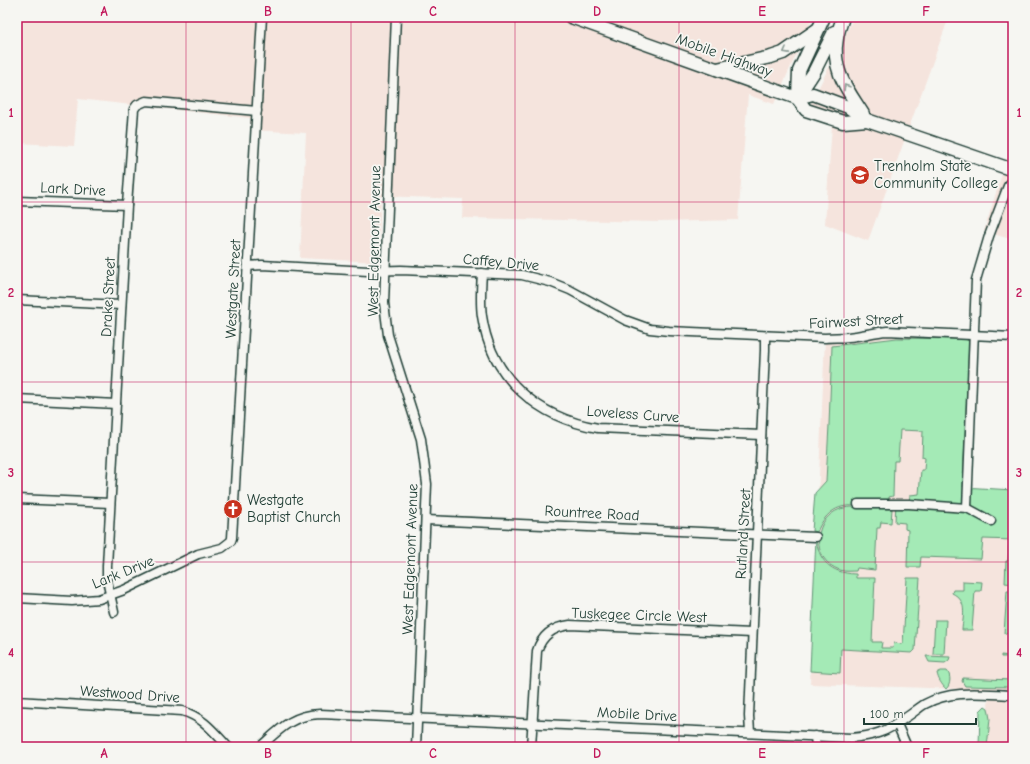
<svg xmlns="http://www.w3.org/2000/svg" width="1030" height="764" font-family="'Comic Neue',sans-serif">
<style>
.built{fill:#f5e4dd}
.green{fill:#a4eab6;stroke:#629475}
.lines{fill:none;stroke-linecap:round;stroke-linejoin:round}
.street-casing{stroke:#1f3d34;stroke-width:11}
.secondary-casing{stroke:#1f3d34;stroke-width:15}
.street{stroke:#f6f6f2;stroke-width:8}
.secondary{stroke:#f6f6f2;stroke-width:12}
.oneway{stroke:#8a9a93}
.grid{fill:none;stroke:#c2185b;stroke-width:1;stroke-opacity:0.55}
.labels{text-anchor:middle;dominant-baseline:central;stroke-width:3.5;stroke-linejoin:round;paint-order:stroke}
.street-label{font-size:15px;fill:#1f3d34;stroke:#f6f6f2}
.poi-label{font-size:15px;fill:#1f3d34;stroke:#f6f6f2;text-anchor:start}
.neatline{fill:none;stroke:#c2185b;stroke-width:1.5}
.grid-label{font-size:13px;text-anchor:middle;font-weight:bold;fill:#c2185b}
</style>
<rect width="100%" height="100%" fill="#f6f6f2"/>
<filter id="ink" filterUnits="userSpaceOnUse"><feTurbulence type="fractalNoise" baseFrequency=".025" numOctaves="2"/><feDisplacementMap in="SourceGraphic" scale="8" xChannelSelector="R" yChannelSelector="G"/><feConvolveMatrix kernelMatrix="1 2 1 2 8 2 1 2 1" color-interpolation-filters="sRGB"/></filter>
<g filter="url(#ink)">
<!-- built -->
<g class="built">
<polygon points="17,17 813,17 774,104 748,95 738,220 660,222 462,218 463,199 381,196 378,262 300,258 306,133 250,130 250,118 78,99 74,146 17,143"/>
<polygon points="854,17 949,17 868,241 825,224 832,125 805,115"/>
<polygon points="1007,158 1013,160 1013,240 984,231"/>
<polygon points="973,335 968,488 1013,490 1013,747 987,747 990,719 988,708 989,690 810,684 825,338"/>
</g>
<!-- green -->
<g class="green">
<path d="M897 338 965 339 969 341 963 487 1013 490V540L983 539 981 559 921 557 920 567H907L908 530 905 529V523L895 522 896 502 909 504 910 495 919 494 921 470H924L925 458 922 457 923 431 900 430 898 461H894L893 496 889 497V502L855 500V506C836 504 824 515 817 532L812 531 815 493 826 481 829 425 832 346Z"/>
<path d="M851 507 892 509 891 523 881 522 880 528H877L875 570 857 568 856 571C851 571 845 572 840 570 807 559 813 509 851 507Z"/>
<path d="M816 537C818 561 831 573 855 574H856V578H875L872 642H882L881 648H893L894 643 903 644 907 578H920L915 650 912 653 841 649 840 673 810 671Z"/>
<polygon points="1013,545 1013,584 1005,583 1006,561 1008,561 1009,546"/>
<path d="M963 581 982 582 981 591H975L972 630H962C963 615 968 601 952 593L953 590H963Z"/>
<polygon points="1007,591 1013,591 1013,657 1001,657 1001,655 1010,656 1011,634 1004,633"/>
<polygon points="935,620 946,620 944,654 933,654"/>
<polygon points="926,656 950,657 949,660 945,663 929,662"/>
<path d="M941 671H947C951 675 951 685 946 689 942 685 938 679 937 673Z"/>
<polygon points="1013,674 1013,684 1009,687 965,686 962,681 963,678 1011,680 1011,675"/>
<polygon points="985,706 988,708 990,719 987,747 979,747 980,711"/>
</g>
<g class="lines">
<defs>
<g id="street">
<polyline points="396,17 384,303 388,335 421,439 427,484 416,747"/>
<polyline points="17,201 127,205"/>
<path d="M248 266 262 265 368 271 401 270 522 275 550 282 570 290 625 320 650 329 669 331 825 338C833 337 840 338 848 337 861 336 874 332 887 331L1013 337"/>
<path d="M482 273C481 288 480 302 482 316 491 378 538 418 598 428L761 435"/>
<polyline points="17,300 121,305"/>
<polyline points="17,399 116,404"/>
<polyline points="17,499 110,503"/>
<polyline points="858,504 909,504 967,508 991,521"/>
<polyline points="967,508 976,280 989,236 1008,186 1013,180"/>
<polyline points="426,520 816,537"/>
<polyline points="17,598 72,601 99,599 124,590 198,554 222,548 231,541 232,538 262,17"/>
<polyline points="114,612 107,580 107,566 127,205 134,109 137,105 146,101 257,111"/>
<path d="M17 701 182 711C203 717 214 732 228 747"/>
<polyline points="897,724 907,747"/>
<polyline points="750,733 749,716 765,350 765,336"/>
<polyline points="815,736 816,747"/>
<path d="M260 747C280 729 292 715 320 714L851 738C873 736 887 732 905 718 912 714 918 708 925 704 952 689 983 694 1013 695"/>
<path d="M531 747 537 651C542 635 553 627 570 625L752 633"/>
</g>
<g id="secondary">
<polyline points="571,17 797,98 813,94 848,107 867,120 1013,170"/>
<path d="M843 17C841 24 838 31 837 38 831 70 847 89 863 114"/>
<polyline points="717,69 771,57 783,53 818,29"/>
<polyline points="798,97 799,71 824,17"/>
<polyline points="797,98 814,72 834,32"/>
<polyline points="797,98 806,110 843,122 867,120"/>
</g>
</defs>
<!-- street casing -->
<use href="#street" class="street-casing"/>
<!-- secondary casing -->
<use href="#secondary" class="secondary-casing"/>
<!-- street -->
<use href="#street" class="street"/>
<!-- secondary -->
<use href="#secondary" class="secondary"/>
</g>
<!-- one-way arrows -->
<defs><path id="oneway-chevron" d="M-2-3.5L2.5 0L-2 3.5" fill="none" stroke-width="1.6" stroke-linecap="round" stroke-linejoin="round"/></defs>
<g class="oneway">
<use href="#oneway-chevron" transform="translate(786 51) rotate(152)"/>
<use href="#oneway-chevron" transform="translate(846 87) rotate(-122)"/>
</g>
</g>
<!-- grid -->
<path class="grid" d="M186 17V747M351 17V747M515 17V747M679 17V747M844 17V747M17 202H1013M17 382H1013M17 562H1013"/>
<!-- icons -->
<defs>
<symbol id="university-disc" viewBox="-11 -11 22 22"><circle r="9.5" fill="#c8321e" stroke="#f6f6f2"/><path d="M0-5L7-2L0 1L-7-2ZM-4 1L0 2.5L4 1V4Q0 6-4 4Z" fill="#fff"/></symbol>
<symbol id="church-disc" viewBox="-11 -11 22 22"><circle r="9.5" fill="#c8321e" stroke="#f6f6f2"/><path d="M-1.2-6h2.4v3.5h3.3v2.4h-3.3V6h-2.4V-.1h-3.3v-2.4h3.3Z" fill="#fff"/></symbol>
</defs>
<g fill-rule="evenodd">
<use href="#university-disc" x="849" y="164" width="22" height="22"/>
<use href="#church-disc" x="222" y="498" width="22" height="22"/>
</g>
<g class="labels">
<!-- street labels -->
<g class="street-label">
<text transform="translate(724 55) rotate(20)">Mobile Highway</text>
<text transform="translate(73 189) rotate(3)">Lark Drive</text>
<text transform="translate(374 241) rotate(-89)">West Edgemont Avenue</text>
<text transform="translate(501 262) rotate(5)">Caffey Drive</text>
<text transform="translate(233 289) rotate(-87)">Westgate Street</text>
<text transform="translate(108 297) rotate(-87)">Drake Street</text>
<text transform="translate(856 321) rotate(-3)">Fairwest Street</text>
<text transform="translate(633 414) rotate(4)">Loveless Curve</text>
<text transform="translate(592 513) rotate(3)">Rountree Road</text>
<text transform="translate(743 534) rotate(-87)">Rutland Street</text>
<text transform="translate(410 559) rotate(-88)">West Edgemont Avenue</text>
<text transform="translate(123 572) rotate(-22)">Lark Drive</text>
<text transform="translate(639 615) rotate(2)">Tuskegee Circle West</text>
<text transform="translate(130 694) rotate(4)">Westwood Drive</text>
<text transform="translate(637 714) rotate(3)">Mobile Drive</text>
</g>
<!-- poi labels -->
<g class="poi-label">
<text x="874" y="166">Trenholm State<tspan x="874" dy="17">Community College</tspan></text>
<text x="247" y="500">Westgate<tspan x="247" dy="17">Baptist Church</tspan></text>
</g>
</g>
<!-- margin -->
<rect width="1030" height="764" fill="none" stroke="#f6f6f2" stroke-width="44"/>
<!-- scale -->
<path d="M864 718v6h112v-6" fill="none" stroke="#1f3d34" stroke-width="2"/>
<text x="870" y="718" font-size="12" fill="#1f3d34" stroke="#f6f6f2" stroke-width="3" paint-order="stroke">100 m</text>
<rect x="22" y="22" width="986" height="720" class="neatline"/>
<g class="grid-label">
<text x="104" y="16">A</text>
<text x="268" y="16">B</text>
<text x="433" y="16">C</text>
<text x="597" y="16">D</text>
<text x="762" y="16">E</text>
<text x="926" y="16">F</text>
<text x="11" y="117">1</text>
<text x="1019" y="117">1</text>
<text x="11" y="297">2</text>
<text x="1019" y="297">2</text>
<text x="11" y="477">3</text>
<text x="1019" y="477">3</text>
<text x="11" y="657">4</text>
<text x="1019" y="657">4</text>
<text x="104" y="758">A</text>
<text x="268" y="758">B</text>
<text x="433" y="758">C</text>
<text x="597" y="758">D</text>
<text x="762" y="758">E</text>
<text x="926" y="758">F</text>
</g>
</svg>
